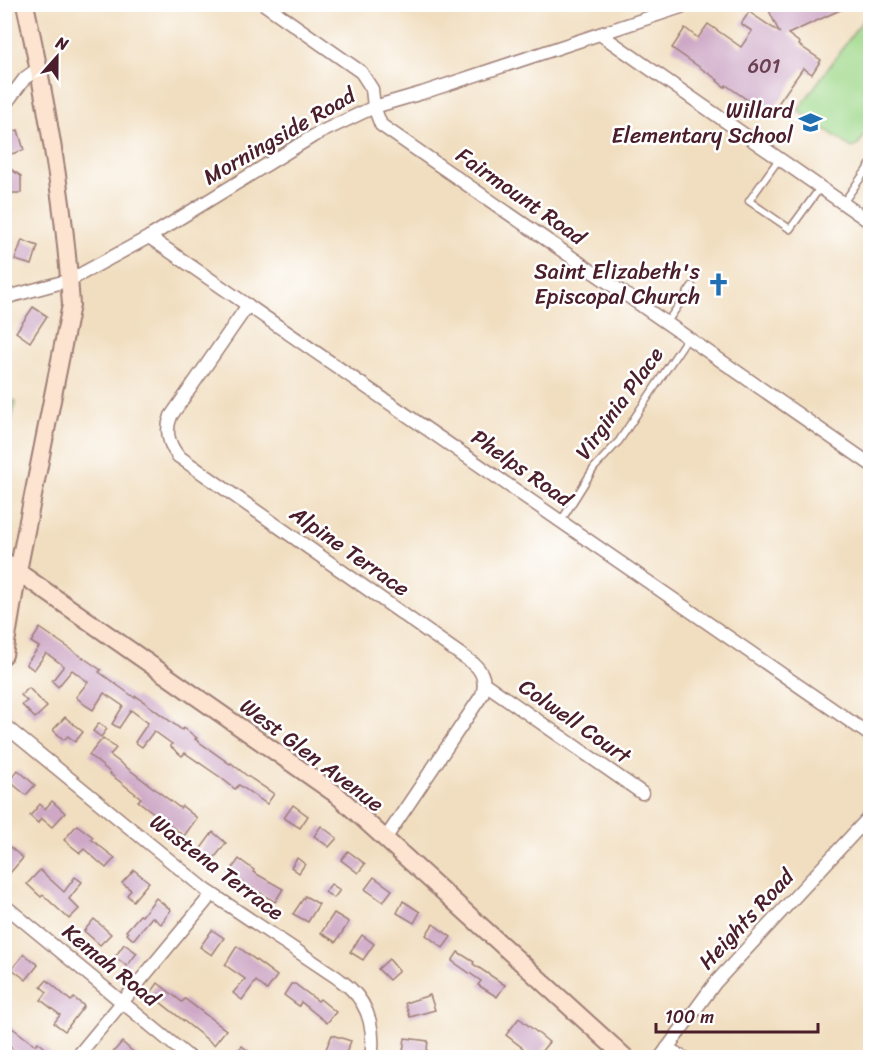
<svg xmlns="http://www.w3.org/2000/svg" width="875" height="1062" font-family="Sriracha,sans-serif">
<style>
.green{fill:#9fd88a;stroke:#747c5a;stroke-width:1.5}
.building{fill:#cea8c6}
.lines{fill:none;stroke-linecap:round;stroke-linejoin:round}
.lane-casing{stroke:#9e7e76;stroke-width:9}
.street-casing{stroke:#9e7e76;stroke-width:15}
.secondary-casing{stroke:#9e7e76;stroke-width:20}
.lane{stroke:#fff;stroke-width:6}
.street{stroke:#fff;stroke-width:12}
.secondary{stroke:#fde4d1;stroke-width:16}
.labels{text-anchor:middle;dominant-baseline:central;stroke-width:5;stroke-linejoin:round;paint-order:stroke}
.number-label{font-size:20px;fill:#6b4152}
.poi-label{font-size:22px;fill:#4a1f2b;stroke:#fff;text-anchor:end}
.street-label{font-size:22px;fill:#4a1f2b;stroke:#fff}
</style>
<rect width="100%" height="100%" fill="#fff"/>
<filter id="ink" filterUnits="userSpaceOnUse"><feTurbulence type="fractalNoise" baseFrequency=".0167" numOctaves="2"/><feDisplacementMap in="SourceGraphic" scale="12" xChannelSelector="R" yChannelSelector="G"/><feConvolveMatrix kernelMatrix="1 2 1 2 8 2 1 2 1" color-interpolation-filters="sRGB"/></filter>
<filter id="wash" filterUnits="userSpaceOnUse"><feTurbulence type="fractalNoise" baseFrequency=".008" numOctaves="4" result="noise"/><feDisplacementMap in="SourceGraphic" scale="24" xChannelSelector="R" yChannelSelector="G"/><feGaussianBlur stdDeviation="1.35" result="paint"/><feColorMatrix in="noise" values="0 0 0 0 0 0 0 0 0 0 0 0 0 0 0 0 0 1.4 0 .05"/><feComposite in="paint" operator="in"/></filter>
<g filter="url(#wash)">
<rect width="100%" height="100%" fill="#f1dec0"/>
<!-- green -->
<g class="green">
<polygon points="870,10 870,128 857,146 852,148 798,110"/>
<polygon points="5,399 16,401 7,439 5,438"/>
</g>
<g id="blocks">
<!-- building -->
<g class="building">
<polygon points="766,4 853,4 788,34 800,43 799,45 821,60 812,74 803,68 768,118 757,111 759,108 726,85 725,87 717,81 718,80 672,48 685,28 698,38 708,24 741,47 752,31 741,24 749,12 779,32"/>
<polygon points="18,130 24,150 8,155 4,145 4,135"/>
<polygon points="4,165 21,176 21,193 4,193"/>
<polygon points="22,240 38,246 32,265 15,260"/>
<polygon points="33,307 47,316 30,342 16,332"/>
<polygon points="40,628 101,670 99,672 135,698 136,696 182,730 184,728 197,738 195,739 230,764 231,763 246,775 274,794 267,804 239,785 235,789 220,777 185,753 182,756 170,746 172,744 154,731 142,747 135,742 148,723 131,710 119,728 112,724 123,706 104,693 93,710 85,705 76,697 88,682 72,670 58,687 52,681 64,666 46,653 34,670 26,664 39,647 31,642"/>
<polygon points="29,688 47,707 35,718 22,705 27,701 21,695"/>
<polygon points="65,717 83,732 75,742 68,736 64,740 53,730"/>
<polygon points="99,723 107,729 101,737 93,731"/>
<polygon points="103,738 116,748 110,755 180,808 182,806 197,818 184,836 138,801 141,798 110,774 111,773 89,755"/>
<polygon points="18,770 35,785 26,795 9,781"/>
<polygon points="52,801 65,813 52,827 41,818 38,823 30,816 40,804 45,809"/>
<polygon points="293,805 308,816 300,828 284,818"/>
<polygon points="77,825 93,837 91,839 115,858 106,868 84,849 80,853 64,840"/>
<polygon points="321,826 337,838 329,847 314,836"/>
<polygon points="213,832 226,843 212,861 199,851"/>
<polygon points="10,847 23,858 10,873 4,868 4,853"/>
<polygon points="348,851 365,864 358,873 341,860"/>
<polygon points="297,858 305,864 299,873 291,867"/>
<polygon points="239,859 254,870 253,872 283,889 275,902 245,884 229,873"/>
<polygon points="40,870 64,892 75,877 82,882 69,899 79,909 69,919 43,895 41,897 27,884"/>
<polygon points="134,870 149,882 133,901 127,895 131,890 122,883"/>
<polygon points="374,877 392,890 383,902 365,889"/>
<polygon points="331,884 340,890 334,898 325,892"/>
<polygon points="305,896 319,904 308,922 293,914"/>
<polygon points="156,898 171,910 161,924 152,917 134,939 132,939 127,934 128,933 126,931 140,915 142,916"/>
<polygon points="403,901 420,912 414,923 397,913"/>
<polygon points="334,913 349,922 336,942 321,933"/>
<polygon points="94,919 111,934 100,945 84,931"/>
<polygon points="433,924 451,937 443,948 426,935"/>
<polygon points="212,930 224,938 212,955 200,947"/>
<polygon points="362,935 374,944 363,960 350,952"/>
<polygon points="124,944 137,953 127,966 115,957"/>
<polygon points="237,946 277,976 267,990 256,981 242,1000 233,993 245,979 225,965"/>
<polygon points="458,952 474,962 473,964 505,985 497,997 478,985 481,981 452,961"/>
<polygon points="24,954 38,965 26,980 12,969"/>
<polygon points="389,959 399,971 389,980 378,969"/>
<polygon points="47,980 71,1001 74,998 84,1006 65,1031 54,1023 60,1015 41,1000 47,992 41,987"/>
<polygon points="158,983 182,1002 185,999 226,1030 214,1045 150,994"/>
<polygon points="291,984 295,984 318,1001 320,999 336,1012 327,1023 301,1002 299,1006 284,995"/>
<polygon points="430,995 435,1010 410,1017 405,1003"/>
<polygon points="519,1018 549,1042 536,1058 506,1035"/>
<polygon points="11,1027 35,1045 38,1042 51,1053 47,1058 24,1058 4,1042 4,1036"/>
<polygon points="332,1035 351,1041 344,1058 322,1058"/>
<polygon points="405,1038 428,1041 426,1058 402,1058"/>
<polygon points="122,1042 140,1058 108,1058"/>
<polygon points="242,1046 257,1058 232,1058"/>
</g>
</g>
</g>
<g filter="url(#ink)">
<use href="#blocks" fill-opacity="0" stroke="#9e7e76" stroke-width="1.5"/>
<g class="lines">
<defs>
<g id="lane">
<polyline points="779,159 749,201 790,229 820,188"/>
<polyline points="843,203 870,165"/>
<polyline points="667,322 692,286"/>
<polyline points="561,521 594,468 619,441 688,337"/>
</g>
<g id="street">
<polyline points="264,4 361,72 372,89 374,107 381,125 870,464"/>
<polyline points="600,34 870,222"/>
<polyline points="4,106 25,78 39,68"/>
<polyline points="149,237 870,735"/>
<polyline points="4,298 70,280 149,237 315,135 374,107 422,93 690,4"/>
<path d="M248 305 171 416C165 431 168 443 178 456L474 664C484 673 486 683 482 695L385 839"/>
<polyline points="484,683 642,793"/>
<path d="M4 725 206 890 336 977C341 981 347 985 351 989 370 1007 375 1033 371 1058"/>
<polyline points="4,905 190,1058"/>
<polyline points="667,1048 684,1058"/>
<polyline points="76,1058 212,894"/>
<polyline points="660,1058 715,983 870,816"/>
</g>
<g id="secondary">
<polyline points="4,562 337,795 626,1058"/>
<path d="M4 655 18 571 71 305C65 204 47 104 25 4"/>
</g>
</defs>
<!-- lane casing -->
<use href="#lane" class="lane-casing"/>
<!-- street casing -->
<use href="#street" class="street-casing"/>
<!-- secondary casing -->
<use href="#secondary" class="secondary-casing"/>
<!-- lane -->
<use href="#lane" class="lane"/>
<!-- street -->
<use href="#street" class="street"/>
<!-- secondary -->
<use href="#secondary" class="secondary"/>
</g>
</g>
<!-- icons -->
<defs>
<symbol id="school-bare" viewBox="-9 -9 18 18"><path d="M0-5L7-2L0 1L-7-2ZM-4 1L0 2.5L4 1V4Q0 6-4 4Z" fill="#1f6fb2" stroke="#fff" stroke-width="2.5" paint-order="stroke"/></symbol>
<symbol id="church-bare" viewBox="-9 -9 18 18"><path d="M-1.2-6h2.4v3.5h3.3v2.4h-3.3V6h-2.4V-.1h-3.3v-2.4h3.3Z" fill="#1f6fb2" stroke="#fff" stroke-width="2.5" paint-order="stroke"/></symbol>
</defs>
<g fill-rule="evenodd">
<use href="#school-bare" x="794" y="106" width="33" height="33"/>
<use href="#church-bare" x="702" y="268" width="33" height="33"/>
</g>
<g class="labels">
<!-- number labels -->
<g class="number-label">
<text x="764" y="66">601</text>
</g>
<!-- poi labels -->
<g class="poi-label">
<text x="793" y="110">Willard<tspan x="793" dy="25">Elementary School</tspan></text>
<text x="700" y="271">Saint Elizabeth's<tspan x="700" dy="25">Episcopal Church</tspan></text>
</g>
<!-- street labels -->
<g class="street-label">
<text transform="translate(279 136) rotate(-30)">Morningside Road</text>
<text transform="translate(521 196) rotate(35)">Fairmount Road</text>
<text transform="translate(619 403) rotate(-54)">Virginia Place</text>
<text transform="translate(522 468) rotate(35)">Phelps Road</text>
<text transform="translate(350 551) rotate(35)">Alpine Terrace</text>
<text transform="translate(575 721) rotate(35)">Colwell Court</text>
<text transform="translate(312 755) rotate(37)">West Glen Avenue</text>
<text transform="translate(217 867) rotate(37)">Wastena Terrace</text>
<text transform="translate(746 919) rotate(-47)">Heights Road</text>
<text transform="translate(111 965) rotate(39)">Kemah Road</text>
</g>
</g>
<!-- margin -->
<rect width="875" height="1062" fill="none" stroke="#fff" stroke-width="24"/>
<!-- north arrow -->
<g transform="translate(57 57) rotate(21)" stroke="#ffffff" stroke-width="4.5" paint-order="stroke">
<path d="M0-4.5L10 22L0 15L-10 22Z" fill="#4a1f2b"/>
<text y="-9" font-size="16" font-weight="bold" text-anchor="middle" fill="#4a1f2b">N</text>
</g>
<!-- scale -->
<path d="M656 1023v9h162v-9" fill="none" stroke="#4a1f2b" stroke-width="3"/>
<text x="665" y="1023" font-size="18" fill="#4a1f2b" stroke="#ffffff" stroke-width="4.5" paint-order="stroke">100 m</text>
</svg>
